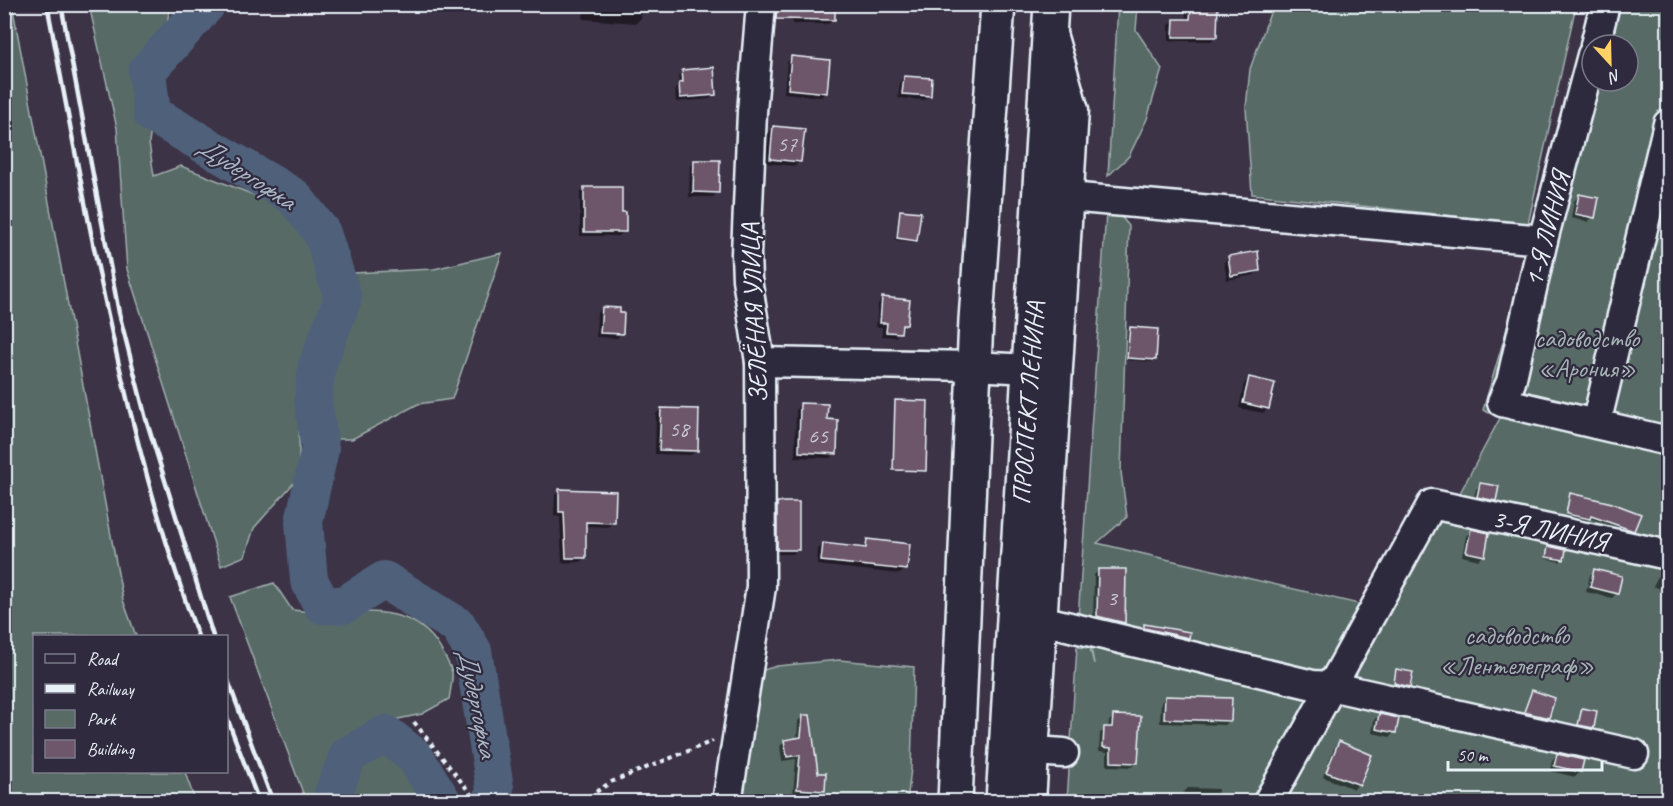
<svg xmlns="http://www.w3.org/2000/svg" width="1673" height="806" font-family="Caveat,sans-serif">
<style>
.green{fill:#586b65;stroke:#a0aeae;stroke-width:1.5;fill-rule:evenodd}
.shadow{fill:#0007}
.lines{fill:none;stroke-linecap:round;stroke-linejoin:round}
.river{stroke:#4f617a;stroke-width:38}
.building{fill:#6e576a;stroke:#e8f1f8;stroke-width:1.5}
.minor-casing{stroke:#e8f1f8;stroke-width:33}
.highway-casing{stroke:#e8f1f8;stroke-width:38}
.path{stroke:#e8f1f8;stroke-width:4;stroke-dasharray:4.5 4.5;stroke-linecap:butt}
.minor{stroke:#2f2a3d;stroke-width:28}
.highway{stroke:#2f2a3d;stroke-width:33}
.rail{stroke:#e8f1f8;stroke-width:4.5}
.labels{text-anchor:middle;dominant-baseline:central;stroke-width:4.5;stroke-linejoin:round;paint-order:stroke}
.number-label{font-size:22px;fill:#cacad4}
.street-label{font-size:26px;fill:#e8f1f8;stroke:#2f2a3d}
.park-label{font-size:26px;fill:#a7b5b6;stroke:#2f2a3d}
.water-label{font-size:27px;font-style:italic;fill:#abb7c6;stroke:#2f2a3d}
</style>
<rect width="100%" height="100%" fill="#3c3346"/>
<filter id="ink" filterUnits="userSpaceOnUse"><feTurbulence type="fractalNoise" baseFrequency=".0167" numOctaves="2"/><feDisplacementMap in="SourceGraphic" scale="12" xChannelSelector="R" yChannelSelector="G"/><feConvolveMatrix kernelMatrix="1 2 1 2 8 2 1 2 1" color-interpolation-filters="sRGB"/></filter>
<g filter="url(#ink)">
<!-- green -->
<g class="green">
<polygon points="12,4 123,600 136,636 34,636 34,772 185,772 195,801 5,801 4,5"/>
<polygon points="89,5 170,5 149,143 154,176 181,166 279,205 304,227 326,301 311,337 303,369 299,399 299,477 254,528 245,556 221,566 127,269 117,128"/>
<polygon points="1118,5 1138,5 1136,30 1162,69 1147,119 1129,156 1108,176"/>
<polygon points="1273,5 1576,5 1528,224 1252,194 1246,108 1250,69"/>
<path d="M1594 5H1668V801L1067 802 1077 647 1090 648 1094 664 1087 623 1078 619 1106 213 1119 214 1129 226 1121 472 1127 517 1097 543 1367 606 1426 501 1454 504 1500 418 1483 410 1533 240ZM1592 45H1628V81H1592Z"/>
<polygon points="502,253 452,399 418,404 352,439 329,439 320,395 326,363 350,300 353,273 434,269"/>
<path d="M274 583 292 610C306 611 320 614 334 613 374 611 417 608 440 648 455 674 454 670 449 699L422 714 389 721 353 736 338 755 320 793 306 801 230 597Z"/>
<polygon points="839,660 914,667 911,769 907,801 739,802 760,671 777,666"/>
<path d="M381 749 403 761 430 801H343C347 774 355 760 381 749Z"/>
</g>
<!-- shadow -->
<g class="shadow">
<polygon points="584,4 642,4 641,18 636,23 583,19"/>
<polygon points="793,4 833,20 828,24 792,24"/>
<polygon points="1187,4 1216,4 1216,36 1211,41 1169,41 1169,25 1174,21 1186,21"/>
<polygon points="792,58 826,92 821,97 784,93 787,62"/>
<polygon points="683,71 715,94 710,99 676,102 675,89 679,85 678,76"/>
<polygon points="904,77 929,95 925,100 898,98 900,82"/>
<polygon points="773,127 800,161 795,166 766,163 769,132"/>
<polygon points="695,161 718,192 713,197 689,197 690,166"/>
<polygon points="584,188 620,213 624,231 619,236 580,236 580,193"/>
<polygon points="1579,196 1593,217 1588,222 1571,218 1574,201"/>
<polygon points="901,211 916,240 914,242 895,240"/>
<polygon points="1665,212 1668,213 1668,236 1656,233 1660,217"/>
<polygon points="1229,257 1259,271 1254,275 1227,280 1224,262"/>
<polygon points="882,299 906,324 895,337 882,336 882,327 876,327 878,304"/>
<polygon points="602,309 622,333 617,338 596,337 597,313"/>
<polygon points="1130,328 1154,360 1152,362 1126,360"/>
<polygon points="1249,379 1268,408 1263,413 1239,408 1244,384"/>
<polygon points="896,402 924,470 922,472 892,471"/>
<polygon points="801,405 826,421 835,453 830,458 795,457 796,410"/>
<polygon points="661,410 696,450 691,455 655,454 656,414"/>
<polygon points="1481,484 1495,500 1490,505 1473,501 1476,489"/>
<polygon points="560,491 614,522 609,527 584,526 584,558 580,562 562,563 560,517 554,516 555,495"/>
<polygon points="1571,495 1633,530 1631,532 1589,518 1587,521 1565,516"/>
<polygon points="778,504 798,549 793,554 773,554 773,509"/>
<polygon points="1471,531 1484,555 1479,560 1462,556 1466,536"/>
<polygon points="868,540 905,569 900,574 817,565 818,549 823,545 863,549"/>
<polygon points="1548,548 1562,560 1560,562 1544,558"/>
<polygon points="1099,570 1124,623 1119,627 1093,621 1094,575"/>
<polygon points="1594,571 1617,593 1612,598 1586,592 1590,575"/>
<polygon points="1660,572 1668,573 1668,592 1653,586"/>
<polygon points="1145,626 1188,638 1183,642 1140,631"/>
<polygon points="1397,670 1409,686 1407,688 1393,685"/>
<polygon points="1532,692 1547,717 1545,719 1523,714"/>
<polygon points="1166,697 1229,721 1225,725 1160,723 1161,702"/>
<polygon points="1583,709 1592,727 1590,729 1577,726"/>
<polygon points="1379,715 1394,732 1390,737 1372,733 1374,720"/>
<polygon points="803,716 817,774 824,791 819,795 793,794 796,759 782,761 780,746 785,741 797,739 798,721"/>
<polygon points="1114,717 1137,762 1132,767 1107,766 1107,752 1099,751 1100,733 1108,729 1109,721"/>
<polygon points="1339,743 1370,756 1358,784 1354,789 1323,777 1334,748"/>
<polygon points="1557,755 1580,772 1575,777 1550,771 1552,760"/>
<polygon points="1188,788 1218,789 1217,802 1182,802 1183,793"/>
</g>
<g class="lines">
<!-- river -->
<g class="river">
<polyline points="207,4 147,71 152,114 294,197 322,233 343,298 317,366 313,400 320,449 304,522 309,580 322,605 344,605 384,580 458,626 473,651 495,788 492,802"/>
<polyline points="330,802 348,755 386,734 415,757 443,802"/>
</g>
</g>
<!-- building -->
<g class="building">
<polygon points="777,4 835,4 835,20 776,19"/>
<polygon points="1191,4 1218,4 1217,37 1173,37 1174,19 1190,19"/>
<polygon points="791,56 830,60 827,93 788,89"/>
<polygon points="714,67 716,95 680,98 679,83 683,82 682,70"/>
<polygon points="904,76 932,78 931,96 902,94"/>
<polygon points="773,126 805,129 801,162 770,159"/>
<polygon points="694,160 720,160 719,193 693,192"/>
<polygon points="584,187 622,187 622,212 626,212 626,232 584,232"/>
<polygon points="1579,194 1599,198 1595,218 1575,214"/>
<polygon points="900,210 921,212 917,241 897,238"/>
<polygon points="1258,251 1260,271 1231,276 1228,256"/>
<polygon points="882,297 910,300 907,325 902,325 901,333 886,332 887,323 880,323"/>
<polygon points="602,307 620,308 620,313 624,313 623,334 600,333"/>
<polygon points="1130,327 1158,329 1156,360 1127,358"/>
<polygon points="1249,377 1275,383 1269,409 1243,403"/>
<polygon points="895,400 928,401 926,471 893,470"/>
<polygon points="800,403 828,404 827,419 838,420 837,454 799,452"/>
<polygon points="661,408 699,409 698,451 659,450"/>
<polygon points="1480,483 1499,486 1496,501 1477,497"/>
<polygon points="559,489 616,491 615,523 586,522 586,558 566,558 564,512 559,512"/>
<polygon points="1570,493 1612,503 1641,514 1634,531 1591,516 1590,519 1566,514"/>
<rect x="777" y="502" width="22" height="48"/>
<polygon points="1471,529 1489,533 1485,556 1466,552"/>
<polygon points="867,539 910,544 907,570 821,561 823,543 866,548"/>
<polygon points="1548,546 1566,550 1564,560 1546,557"/>
<polygon points="1098,569 1126,569 1125,623 1097,616"/>
<polygon points="1594,569 1622,576 1618,594 1590,587"/>
<polygon points="1144,624 1190,632 1189,638 1144,628"/>
<polygon points="1396,669 1413,672 1410,687 1394,683"/>
<polygon points="1532,690 1555,698 1549,718 1524,712"/>
<polygon points="1165,696 1232,698 1231,721 1164,719"/>
<polygon points="1582,708 1597,711 1594,728 1578,725"/>
<polygon points="1379,714 1399,718 1396,733 1376,729"/>
<polygon points="803,715 810,715 818,773 826,773 825,791 797,789 800,755 787,757 784,740 801,737"/>
<polygon points="1113,715 1141,716 1138,763 1111,762 1111,748 1103,747 1104,727 1112,727"/>
<polygon points="1339,741 1372,755 1360,785 1326,772"/>
<polygon points="1557,754 1584,760 1581,772 1554,766"/>
</g>
<g class="lines">
<defs>
<g id="minor">
<polyline points="1595,45 1605,4"/>
<polyline points="1592,55 1543,240 1511,382 1502,402 1668,441"/>
<polyline points="1069,197 1543,240"/>
<polyline points="760,362 973,366 1030,369"/>
<polyline points="1596,424 1668,124"/>
<polyline points="1041,620 1313,685 1330,686 1634,754"/>
<polyline points="1034,751 1064,753"/>
<polyline points="727,802 761,587 760,362 747,279 746,254 752,112 761,4"/>
<polyline points="1031,802 1074,110 1053,37"/>
<polyline points="1268,802 1432,504 1668,555"/>
</g>
<g id="highway">
<polyline points="955,802 976,320 998,4"/>
<polyline points="1003,802 1051,4"/>
</g>
</defs>
<!-- minor casing -->
<use href="#minor" class="minor-casing"/>
<!-- highway casing -->
<use href="#highway" class="highway-casing"/>
<!-- path -->
<g class="path">
<polyline points="414,722 471,794 484,802"/>
<polyline points="581,802 611,782 713,741"/>
</g>
<!-- minor -->
<use href="#minor" class="minor"/>
<!-- highway -->
<use href="#highway" class="highway"/>
<!-- rail -->
<g class="rail">
<path d="M47 4C88 217 123 433 198 636"/>
<polyline points="61,4 119,313 146,419 213,636"/>
<polyline points="226,675 273,802"/>
<polyline points="226,715 259,802"/>
</g>
</g>
</g>
<g class="labels">
<!-- number labels -->
<g class="number-label">
<text x="787" y="144">57</text>
<text x="679" y="429">58</text>
<text x="818" y="436">65</text>
<text x="1112" y="598">3</text>
</g>
<!-- street labels -->
<g class="street-label">
<text transform="translate(1547 229) rotate(-76)">1-Я ЛИНИЯ</text>
<text transform="translate(754 313) rotate(-93)">ЗЕЛЁНАЯ УЛИЦА</text>
<text transform="translate(1028 403) rotate(-86)">ПРОСПЕКТ ЛЕНИНА</text>
<text transform="translate(1550 530) rotate(12)">3-Я ЛИНИЯ</text>
</g>
<!-- park labels -->
<g class="park-label">
<text x="1587" y="338">садоводство<tspan x="1587" dy="30">«Арония»</tspan></text>
<text x="1517" y="635">садоводство<tspan x="1517" dy="30">«Лентелеграф»</tspan></text>
</g>
<!-- water labels -->
<g class="water-label">
<text transform="translate(247 173) rotate(33)">Дудергофка</text>
<text transform="translate(478 703) rotate(78)">Дудергофка</text>
</g>
</g>
<!-- margin -->
<rect width="1673" height="806" fill="none" stroke="#2f2a3d" stroke-width="24"/>
<rect x="12" y="12" width="1649" height="782" fill="none" stroke="#e8f1f8" stroke-width="2" filter="url(#ink)"/>
<!-- legend -->
<rect x="33" y="635" width="195" height="138" fill="#2f2a3d" stroke="#797a88" stroke-width="1.5"/>
<rect x="45" y="654" width="30" height="9" fill="#2f2a3d" stroke="#797a88" stroke-width="1.5"/>
<text x="87" y="665" font-size="18" fill="#e8f1f8">Road</text>
<rect x="45" y="684" width="30" height="9" fill="#e8f1f8" stroke="#797a88" stroke-width="1.5"/>
<text x="87" y="695" font-size="18" fill="#e8f1f8">Railway</text>
<rect x="45" y="710" width="30" height="18" fill="#586b65" stroke="#797a88" stroke-width="1.5"/>
<text x="87" y="725" font-size="18" fill="#e8f1f8">Park</text>
<rect x="45" y="740" width="30" height="18" fill="#6e576a" stroke="#797a88" stroke-width="1.5"/>
<text x="87" y="755" font-size="18" fill="#e8f1f8">Building</text>
<!-- north arrow -->
<g transform="translate(1610 63) rotate(158)"><circle r="28" fill="#2f2a3d" stroke="#797a88" stroke-width="1.5"/>
<path d="M0-4.5L10 22L0 15L-10 22Z" fill="#ffd166"/>
<text y="-9" font-size="16" font-weight="bold" text-anchor="middle" fill="#e8f1f8">N</text>
</g>
<!-- scale -->
<path d="M1448 761v9h154v-9" fill="none" stroke="#e8f1f8" stroke-width="3"/>
<text x="1457" y="761" font-size="18" fill="#e8f1f8" stroke="#2f2a3d" stroke-width="4.5" paint-order="stroke">50 m</text>
</svg>
